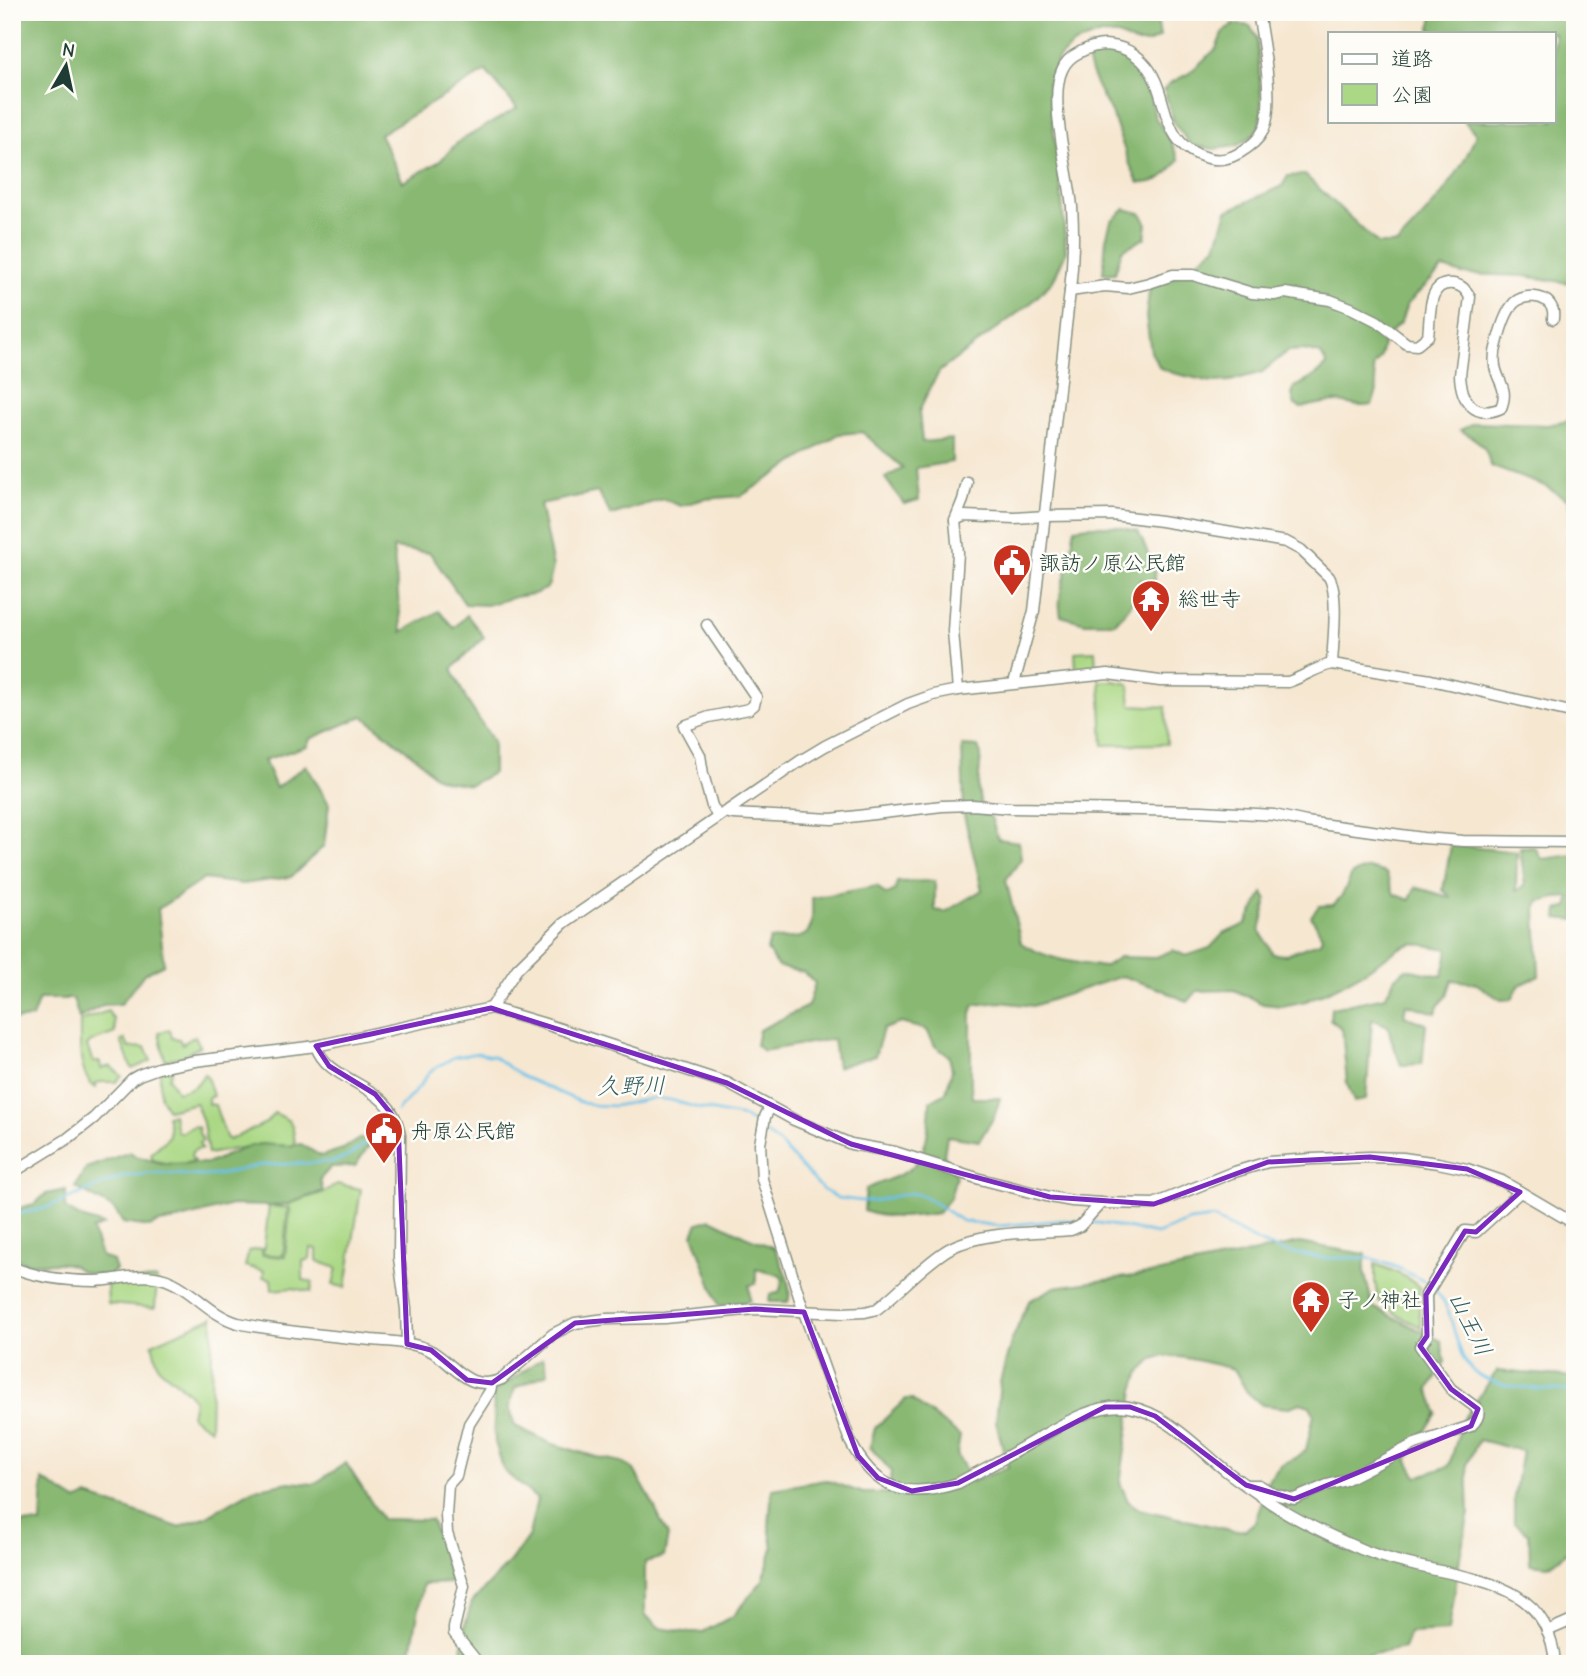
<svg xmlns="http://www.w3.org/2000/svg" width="1587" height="1676" font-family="'Comic Neue','Klee One',sans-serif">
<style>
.green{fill:#abd885;stroke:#658a5c;stroke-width:2}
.forest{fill:#88b872;stroke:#547a53;stroke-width:2;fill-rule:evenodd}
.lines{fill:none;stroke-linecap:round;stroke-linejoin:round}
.stream{stroke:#6cc1e9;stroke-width:2.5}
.minor-casing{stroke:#8a9282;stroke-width:13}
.minor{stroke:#fff;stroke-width:10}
.marked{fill:none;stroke:#7b2cbf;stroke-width:5;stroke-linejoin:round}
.labels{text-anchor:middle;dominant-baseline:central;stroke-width:5;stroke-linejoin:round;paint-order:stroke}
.poi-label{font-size:21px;fill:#1f3d34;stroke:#fdfcf7;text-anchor:start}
.water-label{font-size:23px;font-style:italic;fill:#325e61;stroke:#fdfcf7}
</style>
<rect width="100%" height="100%" fill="#fdfcf7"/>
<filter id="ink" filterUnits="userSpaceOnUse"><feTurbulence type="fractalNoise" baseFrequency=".0143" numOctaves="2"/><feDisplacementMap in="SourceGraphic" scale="14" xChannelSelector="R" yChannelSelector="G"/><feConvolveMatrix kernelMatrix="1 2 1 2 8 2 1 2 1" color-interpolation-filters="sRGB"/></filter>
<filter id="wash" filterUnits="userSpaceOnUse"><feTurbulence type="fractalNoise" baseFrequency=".00686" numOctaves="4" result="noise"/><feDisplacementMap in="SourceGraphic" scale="28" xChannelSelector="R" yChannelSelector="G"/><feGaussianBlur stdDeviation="1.57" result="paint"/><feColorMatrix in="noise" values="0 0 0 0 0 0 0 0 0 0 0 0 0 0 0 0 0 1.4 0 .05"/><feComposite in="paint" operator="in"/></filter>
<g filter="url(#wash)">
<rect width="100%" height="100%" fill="#f6e7d1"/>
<!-- green -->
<g class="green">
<polygon points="1095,651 1096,668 1076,670 1075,652"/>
<polygon points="1100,681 1114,681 1129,684 1131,705 1166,707 1167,744 1103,745"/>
<path d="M108 1011 114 1020 115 1033 91 1042 87 1046 93 1062H100L101 1069 110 1066 122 1076 116 1082H102L96 1083V1088C77 1076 80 1040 80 1021Z"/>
<polygon points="170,1030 172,1038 179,1039 182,1044 195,1036 200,1046 182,1056 165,1060 159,1032"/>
<polygon points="125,1039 129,1048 145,1047 151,1061 132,1069 121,1041"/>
<path d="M160 1070H172L169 1078 177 1092C191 1089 197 1087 204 1074L207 1076 213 1096 208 1098V1104L215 1105 226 1137 229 1140 266 1123 274 1113C294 1121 293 1124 295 1145L289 1146 261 1144 208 1154 203 1123 196 1103 168 1110 160 1096Z"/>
<path d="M173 1114 177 1131 180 1133 193 1126 198 1127 199 1133 203 1141 199 1143 202 1149H197L192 1152 191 1157 194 1161C181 1166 166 1164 153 1160L151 1154C165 1137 174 1143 167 1116Z"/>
<polygon points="337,1184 361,1189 346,1287 333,1285 337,1268 317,1261 317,1249 311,1248 310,1259 303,1261 303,1280 313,1282 311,1292 293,1288 272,1290 271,1279 263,1277 264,1271 245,1266 249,1251 262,1249 262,1255 285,1257 290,1210 288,1204 325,1192"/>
<polygon points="269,1206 288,1208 283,1256 263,1254"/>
<path d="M1375 1264C1392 1270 1407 1276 1420 1288L1418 1301 1421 1327 1400 1317 1379 1301 1375 1282Z"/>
<polygon points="157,1279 155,1308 108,1304 107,1282"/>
<polygon points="213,1317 210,1429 191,1416 194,1400 187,1391 159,1368 152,1344"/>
</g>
<!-- forest -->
<g class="forest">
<path d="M12 12H1156L1160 37 1148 43H1135L1118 35 1100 34 1072 45 1058 59 1048 84 1061 189 1066 252 1053 281 1031 303 940 371 930 387 919 412 922 442 952 439V462L916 468 919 500 904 504 885 478 903 468 862 432 839 434 741 496 704 499 681 506 663 499 611 515 598 492 540 504 553 567 549 584 546 589 534 594 515 597 487 605 465 604 430 553 393 548 402 632 439 611 454 628 467 615 484 637 452 669 466 699 493 741V773L470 785 446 781 434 776 420 761 363 716 310 739 307 746 264 760 276 788 306 765 329 804 324 846 291 877 243 884 204 879 158 909 164 964 144 974 121 1004 103 1005 79 1018 73 999H39L32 1018 12 1020ZM486 71 517 108 458 142 440 161 403 182 380 134Z"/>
<path d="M1448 12H1575V284L1524 276 1462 274 1443 268 1407 304 1401 322 1384 339 1380 358 1373 367 1377 391 1372 405C1354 408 1352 403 1337 402 1324 402 1312 405 1301 408L1295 405 1292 395 1294 387C1307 382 1317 376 1327 365L1321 354 1304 350 1288 351 1262 372 1230 381 1212 382 1173 373 1160 368 1151 352 1146 317 1150 285 1172 278 1194 264 1216 246 1227 211 1282 186 1288 176 1305 175 1378 244H1397C1429 211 1461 177 1476 134L1464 121H1554V33H1438L1430 29 1433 16Z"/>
<polygon points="1235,24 1250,26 1257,38 1262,111 1259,127 1250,138 1236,146 1213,149 1191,145 1174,123 1164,89 1170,83 1188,74 1216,49 1223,32"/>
<path d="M1088 47 1113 49 1137 69 1150 97 1155 117 1171 142 1179 160C1166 176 1161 183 1139 183 1126 162 1122 139 1113 117 1105 99 1082 66 1088 47Z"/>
<polygon points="1125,209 1141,213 1147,224 1145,238 1122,250 1115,273 1103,274 1106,239 1111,221"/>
<path d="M1575 420V552L1571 549 1567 539C1574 526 1571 514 1568 500L1545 486 1490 466C1487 444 1477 440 1460 430L1475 423 1547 425Z"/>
<path d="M1089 526H1115L1138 531 1155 569V581L1140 580C1136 600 1129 608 1115 623H1085L1061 616C1056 593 1066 578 1071 556 1073 546 1072 539 1075 528Z"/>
<path d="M962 746 978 747 981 755 978 788 982 813 991 817 998 839 1019 842 1021 859 1006 880 1021 943C1048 960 1073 962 1104 967L1119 957 1154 958 1173 950 1186 956 1210 948 1223 934 1246 924 1263 893 1267 900 1260 931 1273 954 1285 955 1320 942 1322 936 1311 916 1319 906 1333 905 1342 896 1352 874 1368 868 1386 873 1394 894 1410 900 1415 887 1452 898 1443 890 1451 845 1517 852 1516 891 1525 885 1520 848 1535 847 1542 859 1575 855V920L1557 918 1558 910 1569 906 1570 897 1556 898 1539 902 1536 909 1539 976 1519 985 1512 999 1501 1000 1475 983 1452 980 1447 995 1438 1006 1436 1013 1406 1004 1404 1016 1426 1024 1422 1064 1401 1065 1391 1038 1388 1026 1372 1019 1366 1100 1354 1102 1347 1083 1342 1029 1330 1019 1331 1008 1385 997 1395 978 1406 969 1442 976 1446 962 1448 949 1413 943 1400 948 1364 972 1339 986 1306 1001 1282 1006 1263 1004 1234 990 1197 991 1188 1002 1160 989 1122 976 1033 1006 1001 1002 974 1005 971 1013V1084L972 1098H1000L994 1117 979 1141 947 1136 944 1155 956 1176 950 1198 938 1213C913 1217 888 1220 864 1211L866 1189C876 1184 904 1175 911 1168 929 1151 929 1123 930 1101L946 1092 952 1070 949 1056 935 1046 927 1030 901 1023 883 1029 875 1056 837 1067 833 1039 763 1051 756 1045 759 1030 808 1006 815 983 803 972 778 967 767 950 770 939C808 938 814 940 812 898L877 886 886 895 895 890 897 882 935 881V910L945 912 982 890 964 815Z"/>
<polygon points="375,1137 355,1166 331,1167 320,1179 323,1191 288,1204 269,1206 232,1205 177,1220 159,1223 149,1227 123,1223 114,1209 75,1187 86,1168 130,1152 136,1156 165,1164 209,1163 246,1147 261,1144 289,1146 301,1144 321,1156 343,1149 359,1139"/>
<path d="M66 1190V1209L84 1219 103 1225 92 1230 101 1256 113 1261 116 1270 109 1276C100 1275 90 1275 82 1271 78 1270 76 1267 72 1265 54 1258 33 1271 12 1256V1210L34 1204 46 1194Z"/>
<path d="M711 1219 752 1239 775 1248C781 1265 794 1285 788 1302H769L770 1294 779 1293 783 1279 779 1275 756 1269V1284L749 1285 750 1301 719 1306 693 1234 698 1223Z"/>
<path d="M1299 1243 1366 1254 1364 1271 1373 1307 1441 1341 1445 1362 1429 1389 1437 1413 1407 1459 1417 1477 1449 1466 1463 1419 1497 1371 1575 1377V1546L1548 1566 1530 1564 1529 1534 1514 1523V1497L1522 1451 1479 1440 1467 1464 1469 1513 1460 1557 1449 1631 1410 1633 1404 1648 1363 1656 1350 1664H460L465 1625 472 1602 510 1562 529 1535 537 1499 504 1471 495 1442 493 1393 543 1357 548 1373 515 1388 509 1407 515 1426 550 1443 596 1457 622 1462 634 1470 651 1500 668 1536 664 1557 645 1562V1615L660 1628 684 1632H703L733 1616 763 1580 773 1548 769 1526 772 1489 825 1480 863 1493H889L891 1471 870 1447 875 1428 906 1399H911L960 1436 957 1454 972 1482 1008 1467 996 1422 1000 1382 1011 1342 1029 1301 1055 1287 1156 1273ZM1164 1356C1188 1356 1211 1364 1234 1369L1247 1392 1262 1405 1287 1408 1300 1403 1310 1406 1314 1414 1306 1450 1296 1458 1282 1464 1269 1479 1255 1522 1245 1530 1234 1531 1139 1509 1128 1501 1120 1483 1134 1390 1140 1372 1153 1359Z"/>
<polygon points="346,1463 382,1519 431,1520 442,1547 451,1583 423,1584 409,1664 12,1664 12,1522 41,1524 43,1480 76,1501 88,1496 178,1527 205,1517 254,1489 289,1482 314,1484"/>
</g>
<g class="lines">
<!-- stream -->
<g class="stream">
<polyline points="397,1111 420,1086 429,1072 454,1057 478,1053 493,1056 521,1076 583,1103 594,1105 614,1106 654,1098 671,1100 698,1108 744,1117 761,1129"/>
<polyline points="766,1133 780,1144 823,1190 838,1198 862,1201 874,1201 910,1193 924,1196 962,1221 998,1226 1064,1220 1077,1221"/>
<polyline points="12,1215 43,1209 124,1176 158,1173 201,1176 218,1175 260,1165 331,1162 347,1157 368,1142 390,1119"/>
<polyline points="1088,1222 1105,1224 1157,1234 1189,1221 1213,1218 1263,1244 1287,1252 1323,1258 1367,1258 1377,1260 1401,1269 1427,1283"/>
<path d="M1435 1290C1449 1305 1452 1325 1458 1344 1461 1354 1466 1365 1474 1372 1497 1390 1546 1389 1575 1391"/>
</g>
</g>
</g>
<g filter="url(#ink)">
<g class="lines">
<defs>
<g id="minor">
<path d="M1070 291 1105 286 1128 288 1149 283 1173 275H1193L1252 293 1274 295 1285 293 1330 300 1351 308 1377 321 1407 344 1417 345 1428 336C1431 317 1426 281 1453 284 1462 285 1466 290 1470 297L1460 375C1461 400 1474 420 1501 408 1509 388 1498 383 1495 366 1494 359 1495 350 1497 344 1500 331 1505 313 1514 303 1524 294 1546 294 1552 308 1554 311 1553 315 1553 319"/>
<path d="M955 520 964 516 1015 518 1046 516 1112 515 1161 521 1286 542 1301 550 1329 577C1339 594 1333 642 1332 664"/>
<polyline points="707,625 756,697 754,705 749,709 709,717 684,726 700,755 703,774 712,806 718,817"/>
<path d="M1014 683 1034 611 1070 291C1073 263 1074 235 1072 207 1069 172 1048 100 1062 70 1065 62 1072 56 1080 52 1088 48 1096 45 1105 45 1120 46 1133 51 1143 62 1172 91 1155 144 1208 158 1223 162 1235 157 1247 148 1256 142 1263 134 1266 123 1273 92 1263 44 1258 12"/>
<polyline points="958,690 953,631 958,553 955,520 963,500 967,482"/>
<polyline points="725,812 733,814 832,819 942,806 972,805 1011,808 1202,811 1274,815 1306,822 1423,838 1463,841 1575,842"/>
<path d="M491 1008 517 969 564 923 800 761 825 746 908 704 933 695 958 690 1108 674 1160 681 1288 682C1304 677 1314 668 1332 664L1431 680 1575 713"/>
<path d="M316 1046C329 1086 392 1080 400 1135L399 1258 406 1309 407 1344"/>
<path d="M770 1107 765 1117 760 1144 762 1179 804 1312 850 1441C875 1490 906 1500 958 1483 978 1472 998 1462 1018 1450 1049 1433 1092 1401 1129 1407 1165 1412 1198 1448 1225 1470 1239 1481 1254 1491 1268 1501 1293 1518 1320 1531 1347 1543 1368 1553 1391 1560 1413 1565 1474 1580 1550 1582 1555 1664"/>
<polyline points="12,1173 67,1139 94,1118 132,1079 139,1075 158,1068 195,1061 316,1046 491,1008 542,1023 727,1083 794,1120 851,1144 895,1152 980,1179 1050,1197 1072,1201 1101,1203 1154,1204 1231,1173 1268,1162 1312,1159 1370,1157 1403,1158 1438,1163 1467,1169 1502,1181 1575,1224"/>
<path d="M12 1267C38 1278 68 1281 96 1281 116 1280 135 1274 155 1277 187 1281 207 1315 238 1323 280 1332 328 1335 371 1340 383 1341 396 1341 408 1344 416 1345 426 1348 433 1352 457 1367 469 1393 502 1379L553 1334 575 1323 606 1319 665 1318 755 1309 842 1313 865 1312 877 1309C900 1291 920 1268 944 1252 975 1231 1034 1233 1071 1230L1080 1226 1101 1203"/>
<path d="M1246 1485H1259L1274 1494 1294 1499 1327 1485 1343 1481 1415 1444 1471 1426C1476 1421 1480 1416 1478 1409L1451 1389 1420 1346 1427 1336 1426 1295 1465 1231 1476 1232 1520 1192"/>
<polyline points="1547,1631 1570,1621 1575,1621"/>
<polyline points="475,1664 475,1659 454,1633 454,1628 464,1586 447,1533 446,1515 448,1485 456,1476 469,1424 490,1391 492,1383"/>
</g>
</defs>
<!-- minor casing -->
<use href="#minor" class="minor-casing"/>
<!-- minor -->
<use href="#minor" class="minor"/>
</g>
</g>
<!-- marked area -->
<path class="marked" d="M491 1008 727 1083 851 1144 1050 1197 1154 1204 1268 1162 1370 1157 1467 1169 1520 1192 1476 1232 1465 1231 1426 1295 1427 1336 1420 1346 1451 1389 1478 1409 1471 1426 1294 1499 1246 1485 1155 1416 1130 1407H1105L958 1483 912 1491 878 1478 858 1456 804 1312 755 1309 575 1323 492 1383 467 1380 431 1350 407 1344 398 1122 375 1094 329 1066 316 1046Z"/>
<!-- icons -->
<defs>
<symbol id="civic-pin" viewBox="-11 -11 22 30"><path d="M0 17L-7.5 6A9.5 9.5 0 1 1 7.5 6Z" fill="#c8321e" stroke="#fdfcf7"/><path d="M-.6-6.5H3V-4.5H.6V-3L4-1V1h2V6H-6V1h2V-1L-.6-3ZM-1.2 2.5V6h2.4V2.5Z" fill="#fff"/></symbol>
<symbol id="temple-pin" viewBox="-11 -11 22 30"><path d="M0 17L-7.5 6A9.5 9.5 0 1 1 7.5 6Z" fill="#c8321e" stroke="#fdfcf7"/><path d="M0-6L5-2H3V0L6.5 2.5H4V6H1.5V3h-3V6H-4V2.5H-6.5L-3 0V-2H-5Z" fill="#fff"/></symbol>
</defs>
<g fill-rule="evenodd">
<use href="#civic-pin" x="990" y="541" width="44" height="60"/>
<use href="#temple-pin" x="1129" y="577" width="44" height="60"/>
<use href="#civic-pin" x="362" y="1109" width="44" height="60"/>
<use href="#temple-pin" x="1289" y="1278" width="44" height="60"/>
</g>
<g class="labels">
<!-- poi labels -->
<g class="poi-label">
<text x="1039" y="563">諏訪ノ原公民館</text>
<text x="1178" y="599">総世寺</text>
<text x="411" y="1131">舟原公民館</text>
<text x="1338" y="1300">子ノ神社</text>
</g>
<!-- water labels -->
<g class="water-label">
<text transform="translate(631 1086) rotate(-1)">久野川</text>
<text transform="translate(1470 1324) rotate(64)">山王川</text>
</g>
</g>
<!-- margin -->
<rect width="1587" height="1676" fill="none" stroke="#fdfcf7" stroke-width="42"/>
<!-- legend -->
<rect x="1328" y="32" width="228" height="91" fill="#fdfcf7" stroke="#a4b0a9" stroke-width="2"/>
<rect x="1342" y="54" width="35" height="10" fill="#ffffff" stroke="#a4b0a9" stroke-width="2"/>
<text x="1391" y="66" font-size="21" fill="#1f3d34">道路</text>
<rect x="1342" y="84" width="35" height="21" fill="#abd885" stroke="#a4b0a9" stroke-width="2"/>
<text x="1391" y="102" font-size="21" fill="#1f3d34">公園</text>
<!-- north arrow -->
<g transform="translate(66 66) rotate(9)" stroke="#fdfcf7" stroke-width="5" paint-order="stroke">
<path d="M0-5L12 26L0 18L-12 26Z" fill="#1f3d34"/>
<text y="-10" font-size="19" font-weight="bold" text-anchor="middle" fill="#1f3d34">N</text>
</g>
</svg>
